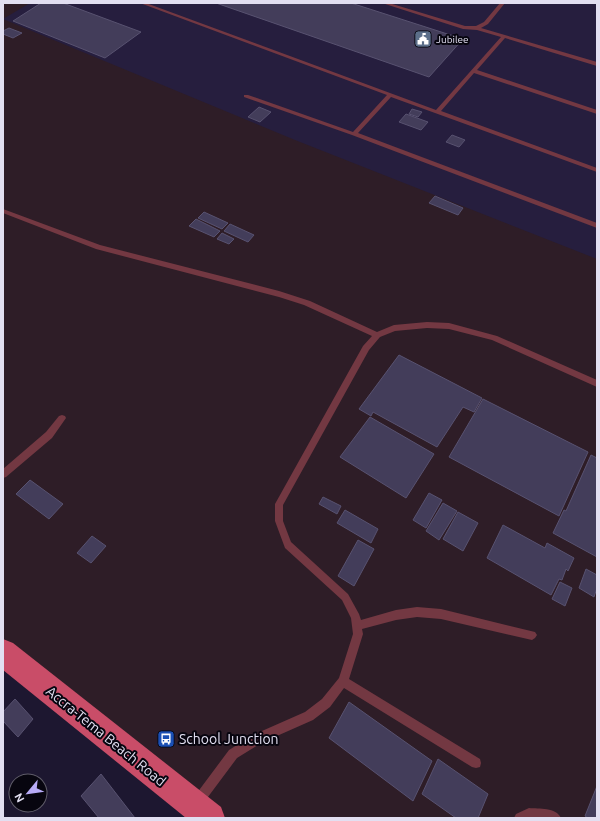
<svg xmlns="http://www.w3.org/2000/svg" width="600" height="821" font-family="Ubuntu,sans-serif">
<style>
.commercial{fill:#2e1d27}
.built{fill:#261e3e}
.building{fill:#433d5a;stroke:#585270}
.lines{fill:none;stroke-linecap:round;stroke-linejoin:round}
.service{fill:#733842;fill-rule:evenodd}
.primary{fill:#c94d68;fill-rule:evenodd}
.labels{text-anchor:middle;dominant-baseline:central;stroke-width:4;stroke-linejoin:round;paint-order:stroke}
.far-poi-label{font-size:10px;fill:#e2dff1;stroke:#07050f;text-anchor:start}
.near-street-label{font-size:14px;fill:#e2dff1;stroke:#07050f}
.near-poi-label{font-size:14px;fill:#e2dff1;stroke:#07050f;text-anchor:start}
</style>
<rect width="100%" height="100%" fill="#1d1730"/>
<!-- commercial -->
<polygon class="commercial" points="3,3 597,3 597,818 223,818 3,647"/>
<!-- built -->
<polygon class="built" points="30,3 597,3 597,259 295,140 3,19"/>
<!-- building -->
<g class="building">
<polygon points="41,3 63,3 141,32 105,58 13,21"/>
<polygon points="216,3 351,3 463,39 429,77"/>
<polygon points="9,28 22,33 13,38 3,34 3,31"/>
<polygon points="259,107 271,112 260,122 248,117"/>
<polygon points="412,109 422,112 418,117 409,114"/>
<polygon points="406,114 428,122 421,130 399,122"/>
<polygon points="452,135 465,140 459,147 446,142"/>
<polygon points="435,196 463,208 458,215 429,203"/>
<polygon points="204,212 228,223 222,229 198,218"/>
<polygon points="196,219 220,231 214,237 189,226"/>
<polygon points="230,224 254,235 248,242 224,231"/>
<polygon points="222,233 234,239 229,244 217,239"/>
<polygon points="399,355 482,398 474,412 463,407 437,447 373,412 371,416 359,409"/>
<polygon points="483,399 588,452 559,516 449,457"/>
<polygon points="370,417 434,454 406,498 340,457"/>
<polygon points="591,455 597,458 597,557 553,533 564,510 566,511"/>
<polygon points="30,480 63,504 49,519 16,494"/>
<polygon points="429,493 442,500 426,528 413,520"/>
<polygon points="323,497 341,506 337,514 319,504"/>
<polygon points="443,503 457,511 439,540 426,531"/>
<polygon points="345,510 378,529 371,543 337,523"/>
<polygon points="458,512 478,523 463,551 443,539"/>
<polygon points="503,525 545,548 547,543 574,558 568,571 566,569 562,580 559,579 551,595 487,558"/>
<polygon points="92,536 106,546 91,563 77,553"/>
<polygon points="358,540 374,549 354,586 338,576"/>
<polygon points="586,569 597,575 597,588 594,597 579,588"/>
<polygon points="560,582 572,588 565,606 552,599"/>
<polygon points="15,699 33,719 18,737 3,721 3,712"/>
<polygon points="349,702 432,761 413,801 329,738"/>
<polygon points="438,759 488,794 478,818 456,818 422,794"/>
<polygon points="101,774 135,818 99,818 81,796"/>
<polygon points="597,786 597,818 588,818 585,816"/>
</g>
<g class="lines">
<!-- service -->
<g class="service">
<polygon points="140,3 146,3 436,110 501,37 477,30 463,29 382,3 389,3 465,26 476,26 484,22 500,3 505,3 488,24 481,28 597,62 597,66 505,38 477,70 597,110 597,114 474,73 441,111 597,168 597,172 391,97 358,133 597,223 597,228 352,135 244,97 244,95 248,95 353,132 387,95"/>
<polygon points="3,209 100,245 279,291 310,301 377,332 394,325 427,322 449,323 497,336 597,380 597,387 492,340 449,329 427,328 395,331 380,337 369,350 283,505 283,521 291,542 348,594 359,614 361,620 396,610 417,607 441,609 535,632 537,635 535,638 532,640 441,619 417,617 396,620 362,629 363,634 349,679 480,759 481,763 480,767 476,768 472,767 344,688 330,707 313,720 261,743 237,758 202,805 198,807 194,805 192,801 194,797 229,750 253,735 305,712 322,699 339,678 353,634 351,618 342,600 285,548 275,521 275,504 363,346 372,336 304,305 279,297 96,249 3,213"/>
<polygon points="62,415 65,416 66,418 52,438 6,477 3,478 3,469 46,432 59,416"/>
<path d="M529 808C539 809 556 807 561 818H514L516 814Z"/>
</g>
<!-- primary -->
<polygon class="primary" points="3,639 13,643 221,807 225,818 186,818 3,670"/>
</g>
<!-- icons -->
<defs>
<symbol id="civic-square" viewBox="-11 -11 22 22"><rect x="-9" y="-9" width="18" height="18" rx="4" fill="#5c6f8a" stroke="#07050f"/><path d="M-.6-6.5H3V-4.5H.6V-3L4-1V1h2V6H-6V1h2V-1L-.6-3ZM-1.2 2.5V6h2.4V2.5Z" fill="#fff"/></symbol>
<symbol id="bus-square" viewBox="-11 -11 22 22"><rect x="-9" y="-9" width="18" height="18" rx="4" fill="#1a4fb4" stroke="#07050f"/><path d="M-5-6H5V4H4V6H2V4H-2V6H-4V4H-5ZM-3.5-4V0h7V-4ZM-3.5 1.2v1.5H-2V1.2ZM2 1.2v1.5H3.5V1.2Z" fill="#fff"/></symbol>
</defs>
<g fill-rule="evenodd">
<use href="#civic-square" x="413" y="29" width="20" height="20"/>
<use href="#bus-square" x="156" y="729" width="20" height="20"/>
</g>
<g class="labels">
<!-- far-poi labels -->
<g class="far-poi-label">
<text x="436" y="39">Jubilee</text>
</g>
<!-- near-street labels -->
<g class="near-street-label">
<text transform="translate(106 736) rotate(39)">Accra-Tema Beach Road</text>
</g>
<!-- near-poi labels -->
<g class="near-poi-label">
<text x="179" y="739">School Junction</text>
</g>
</g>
<!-- border -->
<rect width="600" height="821" fill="none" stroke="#e2dff1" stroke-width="8"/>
<!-- north arrow -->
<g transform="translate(28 793) rotate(241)"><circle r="19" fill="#07050f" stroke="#5f5c69"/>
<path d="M0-3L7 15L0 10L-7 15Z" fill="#b8abf7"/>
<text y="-6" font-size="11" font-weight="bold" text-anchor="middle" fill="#e2dff1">N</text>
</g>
</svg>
